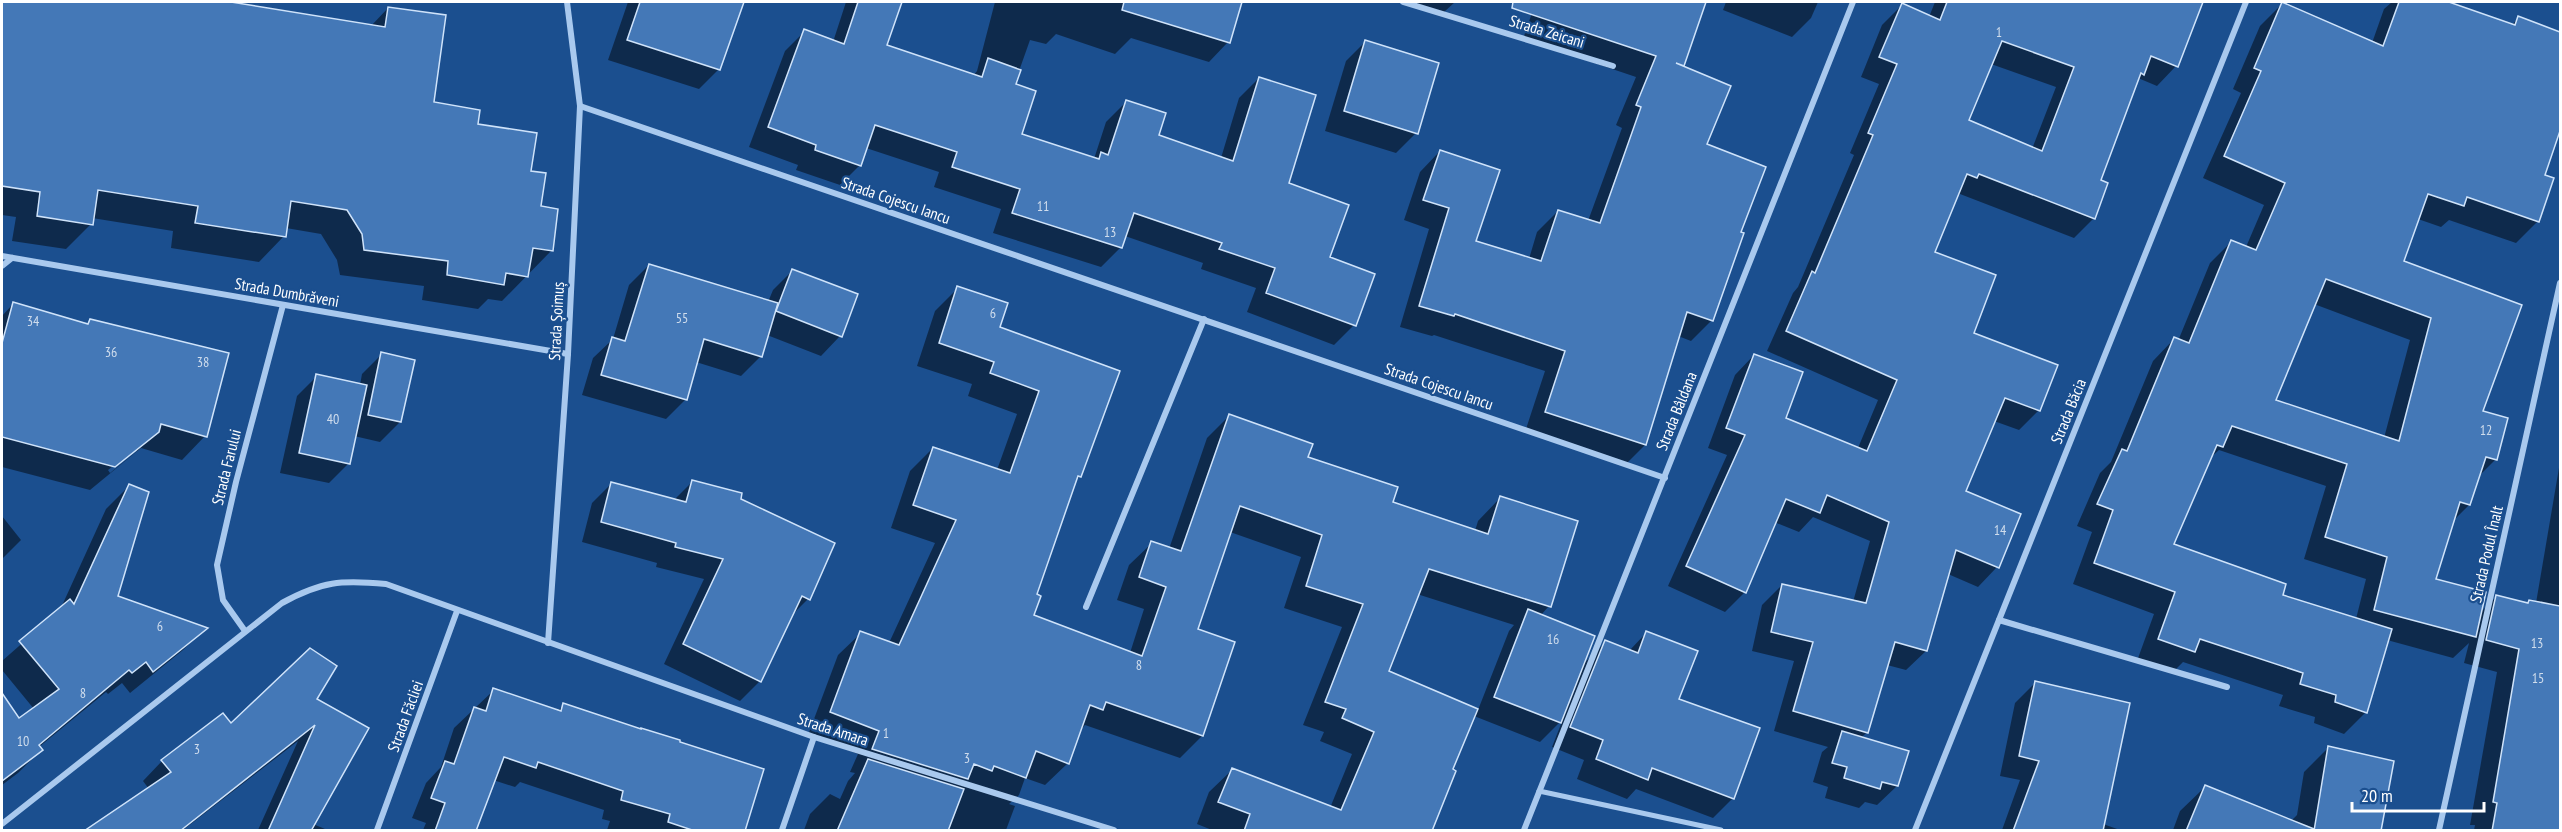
<svg xmlns="http://www.w3.org/2000/svg" width="2562" height="832" font-family="'PT Sans Narrow',sans-serif">
<style>
.shadow{fill:#0007;fill-rule:evenodd}
.building{fill:#4478b7;stroke:#cfe3fa;stroke-width:1.5;fill-rule:evenodd}
.lines{fill:none;stroke-linecap:round;stroke-linejoin:round}
.pedestrian{stroke:#a9c9ee;stroke-width:5}
.minor{stroke:#a9c9ee;stroke-width:6}
.labels{text-anchor:middle;dominant-baseline:central;stroke-width:4.5;stroke-linejoin:round;paint-order:stroke}
.number-label{font-size:14px;fill:#d0dded}
.street-label{font-size:16px;fill:#fff;stroke:#1b4f8f}
</style>
<rect width="100%" height="100%" fill="#1b4f8f"/>
<!-- shadow -->
<g class="shadow">
<polygon points="2,2 221,2 371,26 388,8 432,103 477,125 530,172 552,250 502,301 488,299 478,309 422,300 424,286 340,275 337,260 321,234 286,228 284,236 259,262 171,248 173,231 92,218 91,224 66,249 12,241 16,217 2,215"/>
<polygon points="628,2 742,2 719,69 699,89 608,60"/>
<polygon points="846,2 900,2 885,46 973,76 977,71 995,2 1240,2 1228,42 1209,62 1131,38 1115,54 1056,34 1046,44 1030,40 1014,85 1020,135 1094,159 1106,122 1126,102 1157,136 1221,158 1239,98 1259,78 1287,184 1328,258 1354,325 1334,345 1247,312 1256,288 1201,269 1203,263 1125,236 1121,247 1101,267 993,233 1001,209 934,187 939,172 866,148 859,166 840,185 796,170 798,165 749,147 785,51 805,31 833,42"/>
<polygon points="1397,2 1455,2 1443,13"/>
<polygon points="1527,2 1705,2 1681,67 1705,145 1739,233 1712,320 1691,341 1678,336 1645,445 1625,465 1525,432 1545,371 1434,335 1432,336 1400,327 1429,229 1404,220 1420,172 1440,151 1475,242 1529,259 1537,232 1558,211 1588,221 1622,128 1616,125 1636,77 1523,39 1535,4"/>
<polygon points="1726,2 1818,2 1811,18 1792,37 1723,10"/>
<path d="M1935 2H2203L2176 66 2157 86 2138 78 2099 181 2094 218 2074 238 1960 194 1955 198 1933 253 1972 334 2039 410 2019 430 1994 421 1964 492 1997 567 1978 587 1948 574 1926 651 1906 670 1887 665 1867 732 1861 738 1897 786 1877 805 1865 802 1859 808 1825 798 1828 787 1813 782 1822 752 1828 747 1774 731 1794 661 1752 651 1762 605 1782 585 1853 602 1870 541 1813 517 1799 532 1774 522 1744 593 1725 612 1668 586 1727 455 1708 448 1735 375 1754 355 1784 419 1858 448 1878 400 1767 351 1793 293 1798 287 1854 155 1850 153 1879 84 1861 77 1882 25 1902 5 1929 17ZM1991 64 2056 87 2032 149 1967 121Z"/>
<path d="M2392 2H2444L2511 26 2518 18 2560 34 2549 71 2560 75V126L2543 175 2538 221 2516 243 2449 220 2441 227 2418 219 2402 262 2481 412 2496 459 2478 477 2469 505 2453 521 2434 580 2480 613 2497 596 2527 604 2536 603 2560 462V830H2474L2475 825H2470L2497 672 2464 663 2469 643 2453 658 2387 640 2366 712 2344 734 2314 723 2315 717 2279 706 2283 695 2183 662 2172 673 2137 661 2154 614 2073 584 2092 532 2077 526 2100 473 2111 462 2153 361 2174 339 2178 341 2210 263 2232 241 2246 247 2264 205 2203 178 2241 93 2233 89 2260 26 2282 4 2372 43 2384 9ZM2314 304 2410 340 2384 438 2274 401ZM2219 450 2326 486 2304 559 2366 579 2356 619 2281 596 2172 545 2209 459Z"/>
<polygon points="1365,42 1416,133 1396,153 1325,131 1346,61"/>
<polygon points="649,265 768,302 773,290 793,270 840,336 821,356 767,335 761,356 741,376 696,362 686,399 666,419 582,395 593,358 613,339 629,285"/>
<path d="M958 288 998 328 1118 372 1080 476 1075 481 1036 595 1032 616 1130 653 1144 609 1117 600 1129 565 1152 543 1169 549 1207 438 1229 416 1391 503 1475 531 1478 521 1500 498 1549 606 1540 616 1582 665 1606 642 1629 651 1646 633 1677 700 1733 798 1713 818 1636 789 1627 799 1577 779 1584 760 1552 747 1563 719 1540 742 1474 716 1398 830H1212L1197 824 1209 792 1232 770 1330 808 1352 754 1320 741 1324 732 1303 725 1342 627 1284 608 1301 557 1230 532 1196 630 1202 736 1180 758 1085 725 1079 732 1068 763 1045 785 1025 778 1019 795 1009 804 1015 806 1006 830H804L810 814 830 794 840 799 848 781 855 773 850 772 858 754 808 735 838 655 861 633 889 643 935 543 891 528 910 471 933 448 997 470 1017 414 968 396 972 384 917 366 935 311ZM1417 594 1514 625 1509 631 1478 710 1387 672Z"/>
<path d="M13 304 86 325 90 321 205 436 182 460 141 448 90 490 2 467V316ZM137 447V451L110 473 108 470Z"/>
<polygon points="382,354 413,361 400,422 380,442 354,436 349,463 329,483 280,473 297,396 317,376 360,385 362,374"/>
<polygon points="692,482 739,500 808,599 791,616 760,681 740,701 664,664 704,579 656,567 657,563 582,542 592,503 612,483 674,500"/>
<polygon points="129,486 116,597 205,628 183,650 130,693 122,683 108,694 106,692 39,747 41,750 18,773 2,785 2,733 34,709 2,670 2,661 60,610 106,509"/>
<polygon points="2,516 21,540 2,559"/>
<polygon points="2035,683 2103,824 2120,830 2002,830 2020,780 2000,776 2015,703"/>
<polygon points="494,690 557,712 564,704 744,830 607,830 610,821 602,819 604,810 520,782 515,787 493,780 475,830 423,830 426,823 412,818 426,783 441,767 454,728"/>
<polygon points="315,699 367,729 313,824 325,829 324,830 258,830 298,741 183,830 86,830 149,789 143,781 162,761 230,725"/>
<polygon points="2328,748 2380,830 2173,830 2180,811 2205,787 2291,821 2297,815 2304,772"/>
</g>
<!-- building -->
<g class="building">
<polygon points="2,2 231,2 385,27 388,7 446,15 434,102 480,110 478,124 537,133 531,171 546,173 541,206 558,209 553,251 533,248 528,277 506,273 504,285 447,275 448,261 364,250 362,234 347,210 291,201 286,237 195,223 198,206 98,190 93,225 37,216 40,192 2,186"/>
<polygon points="640,2 744,2 720,70 627,40"/>
<polygon points="858,2 902,2 887,45 982,77 988,58 1021,70 1016,84 1036,91 1022,134 1099,159 1101,152 1108,155 1126,100 1166,113 1159,135 1233,161 1259,77 1316,95 1289,183 1349,205 1330,257 1375,274 1356,326 1266,293 1275,268 1219,249 1222,243 1134,213 1122,248 1012,213 1020,189 952,167 957,152 875,125 861,166 815,150 816,145 768,127 804,29 844,44"/>
<polygon points="1124,2 1242,2 1230,43 1122,10"/>
<polygon points="1513,2 1706,2 1684,66 1676,63 1731,86 1707,144 1766,167 1741,232 1744,233 1713,321 1687,312 1646,445 1545,412 1565,351 1455,314 1454,316 1419,306 1449,208 1423,200 1440,150 1500,170 1476,241 1541,261 1558,210 1600,223 1641,107 1636,105 1656,56 1512,8"/>
<path d="M1947 2H2203L2178 67 2151 56 2144 75 2141 73 2101 180 2108 183 2095 219 1979 174 1977 178 1967 174 1935 252 1996 275 1974 333 2058 365 2040 411 2005 398 1966 491 2021 514 1999 568 1956 550 1927 651 1895 642 1868 733 1793 711 1813 642 1771 632 1782 584 1866 603 1889 522 1827 495 1820 513 1786 499 1746 593 1686 566 1745 435 1726 428 1754 354 1803 372 1786 418 1867 451 1897 380 1786 331 1812 271 1815 273 1873 135 1868 133 1897 64 1879 57 1902 3 1940 20ZM2002 41 2074 67 2042 151 1969 120Z"/>
<path d="M2282 2 2383 46 2399 2H2449L2515 25 2518 16 2560 32V131L2545 175 2554 178 2539 222 2467 197 2464 206 2428 194 2404 261 2522 305 2483 411 2508 418 2497 460 2486 457 2470 505 2460 502 2436 579 2486 592 2476 637 2374 610 2387 557 2325 537 2347 464 2232 426 2223 447 2217 445 2174 544 2286 584 2283 595 2392 629 2367 713 2335 702 2336 695 2300 684 2303 673 2200 639 2195 652 2158 639 2175 592 2094 563 2113 510 2097 504 2122 449 2127 451 2174 337 2189 343 2231 240 2256 250 2285 183 2224 156 2261 71 2254 68ZM2326 279 2431 318 2399 441 2276 400Z"/>
<polygon points="1365,40 1439,63 1418,134 1344,111"/>
<polygon points="649,264 778,303 762,357 704,339 687,400 601,375 612,337 625,341"/>
<polygon points="792,269 858,294 842,337 776,311"/>
<polygon points="957,286 1008,303 1000,327 1120,371 1081,477 1078,476 1037,594 1041,596 1034,615 1142,656 1166,587 1139,577 1151,541 1181,551 1229,414 1313,444 1308,457 1398,487 1393,502 1488,534 1500,496 1578,521 1551,607 1429,569 1389,671 1478,709 1453,769 1456,771 1432,831 1244,831 1250,814 1218,802 1232,768 1341,810 1374,732 1342,718 1346,709 1325,702 1363,604 1306,586 1322,535 1240,506 1198,629 1235,642 1203,736 1106,702 1103,710 1090,705 1069,764 1036,751 1026,778 994,766 992,771 974,764 968,779 872,749 879,731 830,712 860,631 899,645 956,520 913,505 933,447 1010,473 1039,391 990,373 994,362 939,343"/>
<polygon points="13,302 88,324 90,319 229,353 207,437 161,424 159,432 115,467 2,437 2,343"/>
<polygon points="381,352 415,360 401,422 368,415"/>
<polygon points="316,374 367,385 350,464 299,453"/>
<polygon points="692,480 742,493 741,499 835,543 810,600 802,596 761,682 683,644 723,559 675,547 676,543 601,522 611,482 686,502"/>
<polygon points="129,484 149,492 118,596 208,628 153,672 146,662 132,673 129,670 39,745 43,750 2,781 2,693 19,718 59,689 19,641 70,599 74,604"/>
<polygon points="2496,595 2528,603 2529,600 2560,606 2560,831 2492,831 2497,803 2493,802 2519,649 2486,640"/>
<polygon points="1528,609 1595,636 1561,723 1494,697"/>
<polygon points="1646,631 1698,651 1679,699 1760,728 1734,799 1652,768 1648,780 1596,759 1603,740 1570,727 1605,640 1638,653"/>
<polygon points="310,648 337,666 317,699 369,728 311,831 268,831 315,725 180,831 84,831 171,772 161,760 223,713 231,723"/>
<polygon points="2035,681 2130,703 2103,831 2013,831 2039,761 2019,756"/>
<polygon points="493,688 561,711 563,703 641,729 641,728 680,740 680,742 764,769 745,831 695,831 668,822 670,814 621,800 623,791 538,762 536,768 504,757 476,831 435,831 445,803 431,798 445,761 454,764 474,707 486,711"/>
<polygon points="1842,731 1909,751 1898,786 1882,782 1880,789 1844,778 1847,767 1832,763"/>
<polygon points="2328,746 2394,761 2381,831 2314,831"/>
<polygon points="868,759 964,789 948,831 837,831"/>
<polygon points="2205,785 2314,829 2313,831 2186,831"/>
</g>
<g class="lines">
<!-- pedestrian -->
<polyline class="pedestrian" points="1539,791 1721,830"/>
<!-- minor -->
<g class="minor">
<polyline points="1403,2 1613,66"/>
<polyline points="580,106 1665,478"/>
<polyline points="2,256 568,354"/>
<polyline points="2,266 12,258"/>
<polyline points="1086,607 1204,319"/>
<polyline points="1999,620 2227,687"/>
<polyline points="245,631 223,600 217,565 236,482 283,305"/>
<polyline points="548,643 568,354 580,106 567,2"/>
<path d="M2 824 282 603C322 581 341 580 386 584L814 737 1114 830"/>
<polyline points="377,830 457,611"/>
<polyline points="782,830 814,737"/>
<polyline points="1524,830 1853,2"/>
<polyline points="1915,830 2246,2"/>
<polyline points="2439,830 2560,283"/>
</g>
</g>
<g class="labels">
<!-- number labels -->
<g class="number-label">
<text x="1999" y="32">1</text>
<text x="1043" y="206">11</text>
<text x="1110" y="232">13</text>
<text x="993" y="313">6</text>
<text x="682" y="318">55</text>
<text x="33" y="321">34</text>
<text x="111" y="352">36</text>
<text x="203" y="362">38</text>
<text x="333" y="419">40</text>
<text x="2486" y="430">12</text>
<text x="2000" y="530">14</text>
<text x="160" y="626">6</text>
<text x="1553" y="639">16</text>
<text x="2537" y="643">13</text>
<text x="1139" y="665">8</text>
<text x="2538" y="678">15</text>
<text x="83" y="693">8</text>
<text x="886" y="733">1</text>
<text x="23" y="741">10</text>
<text x="197" y="749">3</text>
<text x="967" y="758">3</text>
</g>
<!-- street labels -->
<g class="street-label">
<text transform="translate(1547 31) rotate(17)">Strada Zeicani</text>
<text transform="translate(896 200) rotate(19)">Strada Cojescu Iancu</text>
<text transform="translate(287 292) rotate(10)">Strada Dumbrăveni</text>
<text transform="translate(556 321) rotate(-87)">Strada Șoimuș</text>
<text transform="translate(1439 386) rotate(19)">Strada Cojescu Iancu</text>
<text transform="translate(1676 411) rotate(-68)">Strada Bâldana</text>
<text transform="translate(2068 411) rotate(-68)">Strada Băcia</text>
<text transform="translate(226 467) rotate(-76)">Strada Farului</text>
<text transform="translate(2486 554) rotate(-77)">Strada Podul Înalt</text>
<text transform="translate(405 716) rotate(-70)">Strada Făcliei</text>
<text transform="translate(833 729) rotate(18)">Strada Amara</text>
</g>
</g>
<!-- border -->
<rect width="2562" height="832" fill="none" stroke="#ffffff" stroke-width="6"/>
<!-- scale -->
<path d="M2352 802v9h132v-9" fill="none" stroke="#ffffff" stroke-width="3"/>
<text x="2361" y="802" font-size="18" fill="#ffffff" stroke="#1b4f8f" stroke-width="4.5" paint-order="stroke">20 m</text>
</svg>
